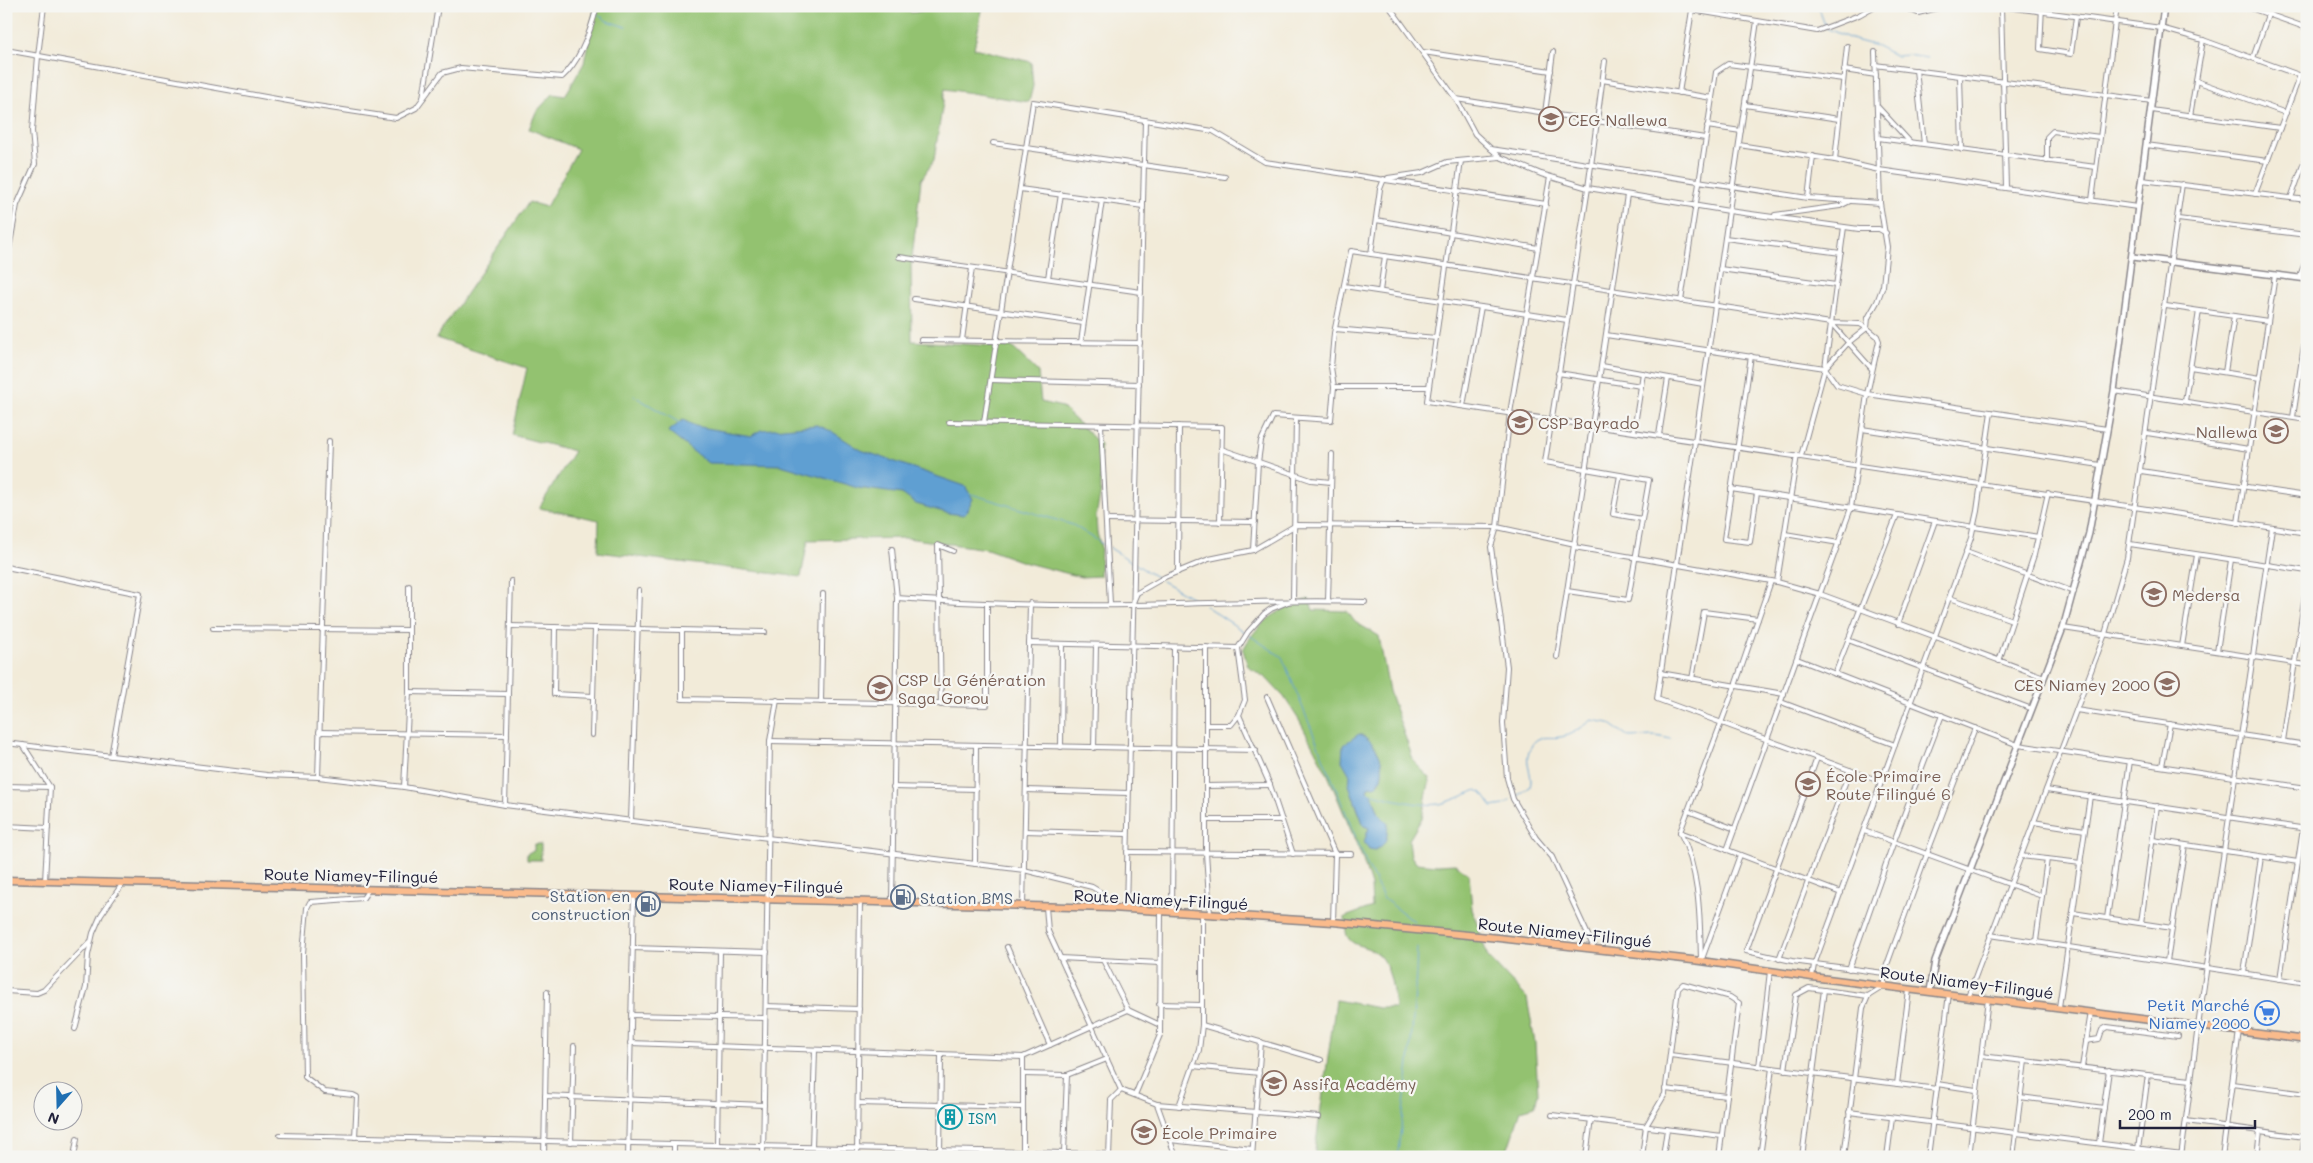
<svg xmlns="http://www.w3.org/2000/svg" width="2313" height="1163" font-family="Mali,sans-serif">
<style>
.green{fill:#93c270;stroke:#5a7256;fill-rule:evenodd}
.water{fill:#5f9fd2;stroke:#406086}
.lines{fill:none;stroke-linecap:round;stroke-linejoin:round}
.stream{stroke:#5f9fd2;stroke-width:1}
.minor-casing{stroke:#8a868a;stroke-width:6}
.tertiary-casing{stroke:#8a868a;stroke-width:8}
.primary-casing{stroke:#8a868a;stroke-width:9}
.minor{stroke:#fff;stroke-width:4}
.tertiary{stroke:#fff;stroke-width:5}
.primary{stroke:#fabb8c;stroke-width:6}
.labels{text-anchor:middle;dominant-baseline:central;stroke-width:4.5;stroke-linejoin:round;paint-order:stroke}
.education-label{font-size:16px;fill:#785e54;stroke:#f6f6f2;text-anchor:start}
.street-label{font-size:16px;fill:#22223b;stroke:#f6f6f2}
.service-label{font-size:16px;fill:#4e5e75;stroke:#f6f6f2;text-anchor:end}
.shop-label{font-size:16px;fill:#366cbe;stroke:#f6f6f2;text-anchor:end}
.culture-label{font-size:16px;fill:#0d838f;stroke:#f6f6f2;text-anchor:start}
</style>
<rect width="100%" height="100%" fill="#f6f6f2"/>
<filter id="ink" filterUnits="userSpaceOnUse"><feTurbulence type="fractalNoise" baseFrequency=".02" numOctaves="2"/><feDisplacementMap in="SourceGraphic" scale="10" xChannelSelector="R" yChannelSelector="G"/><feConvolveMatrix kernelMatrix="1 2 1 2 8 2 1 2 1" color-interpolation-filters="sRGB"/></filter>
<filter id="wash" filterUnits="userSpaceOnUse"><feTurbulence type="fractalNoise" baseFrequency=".0096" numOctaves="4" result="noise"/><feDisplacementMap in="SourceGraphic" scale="20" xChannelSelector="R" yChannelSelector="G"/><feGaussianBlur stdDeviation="1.12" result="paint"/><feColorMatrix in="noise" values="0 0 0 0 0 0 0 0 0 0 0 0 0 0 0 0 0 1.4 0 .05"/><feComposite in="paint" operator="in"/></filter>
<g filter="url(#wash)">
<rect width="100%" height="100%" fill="#f2ebd9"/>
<!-- green -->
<g class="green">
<polygon points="595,6 905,6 911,13 952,6 983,6 974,48 1031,62 1033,86 1029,102 945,89 934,160 921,180 911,266 912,341 1012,347 1038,372 1041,402 1062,407 1100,444 1101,491 1096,516 1097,533 1101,547 1100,576 1081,577 1023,562 987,549 907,538 808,540 801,577 598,552 599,520 539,508 574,451 512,435 527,368 436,338 529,202 546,207 578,149 529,129 536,112 553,94 565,96 584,63"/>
<path d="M1309 599 1313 610 1347 611 1355 622 1379 636 1389 691 1414 762 1430 778 1422 818 1409 840 1411 856 1416 863 1437 865 1455 864 1469 874 1472 909 1488 957 1527 998 1535 1043 1538 1093 1535 1106 1521 1110 1505 1157H1314L1336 1000 1379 1008H1395C1393 992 1392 973 1382 959 1372 944 1353 949 1347 936 1345 931 1346 923 1345 917L1372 907 1371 886 1362 857 1328 775 1299 720 1284 697 1267 679 1248 666 1243 650C1256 623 1281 607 1309 599ZM1382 773 1380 782 1376 785 1368 787 1367 792 1372 794 1379 814 1388 824 1387 829 1366 836 1369 828 1364 826C1358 809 1349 792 1350 775Z"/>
<polygon points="534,844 541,844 541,860 527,860 527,853 534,851"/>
</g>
<!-- water -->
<g class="water">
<polygon points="683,420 695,426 751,436 761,430 817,425 831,431 861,450 965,486 973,499 964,515 947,513 916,504 902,494 858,488 781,465 708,463 668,432"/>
<path d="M1359 734C1377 740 1390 770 1377 785L1368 787 1367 792 1372 794 1379 814 1388 823C1387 836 1388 844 1375 850L1369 849 1364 842 1369 828 1364 826 1349 785 1350 775 1342 761 1343 745Z"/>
</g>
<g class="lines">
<!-- stream -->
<g class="stream">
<polyline points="1818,6 1826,28 1851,39 1877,46 1896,56 1908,55 1927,58"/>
<polyline points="596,13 607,21 626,27"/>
<polyline points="634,396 680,423"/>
<polyline points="968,493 1073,525 1106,546"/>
<polyline points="1110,548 1159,579"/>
<polyline points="1162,581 1198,601"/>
<polyline points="1204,605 1282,657 1368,867 1384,899 1414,921"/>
<path d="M1367 792C1386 798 1420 807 1440 804 1452 801 1465 795 1477 790L1482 793 1492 807 1504 805 1511 800"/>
<path d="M1514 798 1530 787C1534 774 1524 765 1529 752 1536 730 1548 741 1565 736 1574 733 1584 726 1592 720L1609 723 1629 737 1656 736 1671 739"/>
<path d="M1397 1157C1407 1087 1415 1018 1417 947"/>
</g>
</g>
</g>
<g filter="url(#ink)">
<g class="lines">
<defs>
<g id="minor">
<polyline points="1389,6 1456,99 1475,134 1500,157 1541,174 1588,188 1729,211 1859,229 1879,229 1886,233"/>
<polyline points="1900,6 1918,13 1945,6"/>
<polyline points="2000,6 2161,28 2203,40 2307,78"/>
<polyline points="2001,6 2006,187"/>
<polyline points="2042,6 2040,49 2071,54 2076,17"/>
<polyline points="2245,6 2307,28"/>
<polyline points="1757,21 1657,699 1882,782"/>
<path d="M6 50 310 105 396 118 416 108 442 73 461 68 562 77C581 60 591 30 597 6"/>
<polyline points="1423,52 1551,71"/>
<polyline points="2253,58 2271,6"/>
<polyline points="1875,65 2152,101"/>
<polyline points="1844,70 1876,75"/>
<polyline points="1916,70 1924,144"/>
<polyline points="1960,76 1962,150"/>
<polyline points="1602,80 1712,98"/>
<polyline points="2196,81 2286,113"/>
<polyline points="1679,93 1692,10 1817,31 1859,15 1875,6"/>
<polyline points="423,98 438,6"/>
<polyline points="1456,99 1705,138"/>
<polyline points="1745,105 1839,119"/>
<polyline points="1877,106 1911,143"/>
<polyline points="2151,110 2280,128"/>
<polyline points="1545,113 1553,52"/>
<polyline points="2190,116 2203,40"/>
<polyline points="1707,126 1741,131"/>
<polyline points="1878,138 2096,167"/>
<polyline points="993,143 1225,177"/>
<polyline points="1739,145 1835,160 1879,170 2137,207"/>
<polyline points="2146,145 2268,161"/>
<polyline points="1491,149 1808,198 1880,203"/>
<polyline points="1835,160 1847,46"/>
<polyline points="1461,161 1427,401 2307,533"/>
<polyline points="2047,161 2047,137 2053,131 2100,137"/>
<polyline points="1550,177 1510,413 1497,527 1491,547 1507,667 1503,723 1507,778 1513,799 1536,838 1552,857 1594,948"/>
<polyline points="1388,178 1422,173 1447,162 1500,157"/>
<polyline points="2142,180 2307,200"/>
<polyline points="1020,189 1143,206"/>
<polyline points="2255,194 2300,75"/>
<polyline points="1808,198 1813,156"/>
<polyline points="2291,198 2307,154"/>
<polyline points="2092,200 2117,6"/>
<polyline points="1775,215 1840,206 1850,201"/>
<polyline points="2178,219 2307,235"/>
<polyline points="1376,220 1538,248"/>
<polyline points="1725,238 1841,253"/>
<polyline points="1371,254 1380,189 1384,179"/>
<polyline points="899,257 1141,292"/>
<polyline points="6,266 17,205 35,164 32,131 38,56 44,6"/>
<polyline points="1720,269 1836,285"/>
<polyline points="1048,278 1061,194"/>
<polyline points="2299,278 2307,258"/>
<polyline points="1344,286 1567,320"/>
<polyline points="1380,291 1385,256"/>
<polyline points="914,299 1083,323"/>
<polyline points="1681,301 1716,72 1728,64 1843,79"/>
<polyline points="2166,306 2268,321"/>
<polyline points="1831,323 1872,369"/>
<polyline points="1335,329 1436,338"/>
<polyline points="1606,335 1825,368 1837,385 1867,394 2107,429"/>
<polyline points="921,340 1140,343"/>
<polyline points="962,340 972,268"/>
<polyline points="1081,342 1102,200"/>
<polyline points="1751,356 1724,539 1750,542 1757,493"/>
<polyline points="1602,366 1703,384"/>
<polyline points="2190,367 2260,378"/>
<polyline points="2225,372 2234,316"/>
<polyline points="1558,373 1641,386"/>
<polyline points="991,380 1139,384"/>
<polyline points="1334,387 1429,387"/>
<polyline points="2114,391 2307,420"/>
<polyline points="2185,401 2199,311"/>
<polyline points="1463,406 1481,307"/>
<polyline points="2293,417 2307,326"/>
<polyline points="949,422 1222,427 1220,522"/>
<polyline points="984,422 1033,102 1213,131 1265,162 1546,204"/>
<polyline points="1101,425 1110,604"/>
<polyline points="1862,429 2100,465"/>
<polyline points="1634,431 1643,373"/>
<polyline points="2147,433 2249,449"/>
<polyline points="1659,435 1668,378"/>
<polyline points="1221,449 1311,480 1331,482"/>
<polyline points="1801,456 1825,368 1844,227"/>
<polyline points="2141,471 2307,496"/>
<polyline points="1620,475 1613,514 1642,519"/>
<polyline points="1731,489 2039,537"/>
<polyline points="1106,520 1255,522"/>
<polyline points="2238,523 2275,275"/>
<polyline points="1785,534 1839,543"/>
<polyline points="2130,544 2307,571"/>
<polyline points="1574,547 1777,582 1820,594 2044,677"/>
<polyline points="892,549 897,598 892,902"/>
<polyline points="1253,550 1258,462 1261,441 1273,416 1331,420 1334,387 1331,367 1334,333 1351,251 1831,323 1860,324 1867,328 1848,343 1825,368"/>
<polyline points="1966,552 2074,592"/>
<polyline points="6,567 140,594 111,756"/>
<polyline points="1178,572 1179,426"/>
<polyline points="1777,582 1797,455"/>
<polyline points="1567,591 1628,600 1649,480 1545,462 1588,188 1605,61"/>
<path d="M897 598C975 604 1055 606 1133 605 1210 604 1287 599 1365 602"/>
<polyline points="1950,598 2012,620"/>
<polyline points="1134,600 1137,593 1165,577 1209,559 1253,550 1296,525 1497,527 1575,544"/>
<polyline points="1328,601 1332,454"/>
<polyline points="1898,624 1935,521"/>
<polyline points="510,626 765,632"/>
<polyline points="555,627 554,694 593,696"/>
<polyline points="213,628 408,630"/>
<polyline points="2063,628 2307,665"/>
<polyline points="682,630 682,699 987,705 987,603"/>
<polyline points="1848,640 2032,709"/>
<polyline points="1029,643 1238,648"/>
<polyline points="2182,646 2197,555"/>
<polyline points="1206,647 1206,853 1210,914"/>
<polyline points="2217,651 2231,560"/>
<polyline points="1557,657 1627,195"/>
<polyline points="1797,659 2018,745 2307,788"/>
<polyline points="1999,661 2034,555 2048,493"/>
<polyline points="1660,673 1784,694"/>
<polyline points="1835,674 1897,515"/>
<polyline points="1692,679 1704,612 1758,619"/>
<polyline points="409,692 508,694"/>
<polyline points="1267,697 1335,854 1333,922"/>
<polyline points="821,702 823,594"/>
<polyline points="1781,702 1895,745"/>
<polyline points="941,705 938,545 953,551"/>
<polyline points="2076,710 2307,745"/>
<polyline points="1206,725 1231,725 1239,715"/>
<polyline points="319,732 507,735"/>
<polyline points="592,735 595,628"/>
<polyline points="770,741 1256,750"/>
<polyline points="2283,741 2307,582"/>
<polyline points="6,743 267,775 318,777 404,787 505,805 1024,870 1092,887 1102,893 1111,908"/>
<polyline points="23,745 50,787 45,881"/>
<polyline points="1061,747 1062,644"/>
<polyline points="1094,748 1096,645"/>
<polyline points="1817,758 1746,951 1792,961 1884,973"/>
<polyline points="2162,766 2170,724"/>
<polyline points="318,777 329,441"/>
<polyline points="6,786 50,787"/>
<polyline points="1206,786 1270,785"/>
<polyline points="404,787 409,692 409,586"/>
<polyline points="893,787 976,789"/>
<polyline points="1026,790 1128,793"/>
<polyline points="2046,790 2307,829"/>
<polyline points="505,805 511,581"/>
<polyline points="1688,811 1735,829"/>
<polyline points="1206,820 1282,820"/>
<polyline points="631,821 639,590"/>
<polyline points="2033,822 2085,830"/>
<polyline points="6,826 48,828"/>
<polyline points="1025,831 1127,834"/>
<polyline points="1864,831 2042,896"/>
<polyline points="1680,832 1841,893"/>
<polyline points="2153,840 2298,862"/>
<polyline points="1727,850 1851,508 1867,394 1879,341 1877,336 1867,328 1868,318 1877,302 1883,286 1887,247 1880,203 1875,52"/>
<polyline points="1127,852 1351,854"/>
<polyline points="1293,854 1270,785 1239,715 1245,700 1238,648 1248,632 1264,614 1271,609 1293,600 1296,418"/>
<polyline points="2021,856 2081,863"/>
<polyline points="975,864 976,746"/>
<polyline points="1023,906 1030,603"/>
<polyline points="1046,907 1048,931 1121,1090 1157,1104 1176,1157"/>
<polyline points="1126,909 1145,120"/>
<polyline points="1172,912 1174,647"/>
<polyline points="2073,913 2172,928"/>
<polyline points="2107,918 2130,761"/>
<polyline points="2141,923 2157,806"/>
<polyline points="1990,935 2307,983"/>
<polyline points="2036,941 2047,859"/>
<polyline points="1007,947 1050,1045"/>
<polyline points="632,948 767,952"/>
<polyline points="1060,958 1160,963"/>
<polyline points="1702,959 1740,855"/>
<polyline points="1779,959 1850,770"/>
<polyline points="1103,960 1128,1010 1160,1025"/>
<path d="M1701 961C1700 918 1700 871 1680 832L1735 686 1771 581"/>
<polyline points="2167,961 2185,845"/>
<polyline points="1849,969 1894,841 1942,715"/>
<polyline points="2244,973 2261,857"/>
<polyline points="1812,977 1814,965 1971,538 1977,511 1991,412"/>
<polyline points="2280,979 2303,829"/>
<polyline points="6,991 37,993 44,990 90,942"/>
<polyline points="1968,996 2105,634 2127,558 2182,184"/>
<polyline points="1159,1004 1202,1005"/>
<polyline points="766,1006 859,1009"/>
<polyline points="2059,1007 2090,796"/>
<polyline points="631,1015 765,1018"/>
<polyline points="1202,1025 1321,1060"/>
<polyline points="75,1029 86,987 88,955 93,933 101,915 123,883"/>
<polyline points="2086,1041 2099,1039 2102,1030 2107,1027 2178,1036"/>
<polyline points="630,1043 1023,1057 1128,1010"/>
<polyline points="1670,1055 1937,1089"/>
<polyline points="1981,1056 2191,1080"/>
<polyline points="1023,1057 1023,1157"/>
<polyline points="1193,1066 1259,1073"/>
<polyline points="1759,1067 1770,971"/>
<polyline points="2082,1067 2091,1012"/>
<polyline points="1785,1070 1796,995 1809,988 1868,996"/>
<polyline points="1023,1074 1067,1075 1107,1059"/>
<polyline points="1897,1084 1909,990"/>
<polyline points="1937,1084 1976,1090"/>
<polyline points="2232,1084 2307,1094"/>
<polyline points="1665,1089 1727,1096"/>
<polyline points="1135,1095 1160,1035 1161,912"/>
<polyline points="545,1096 764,1105"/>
<polyline points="2020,1097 2104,1108"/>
<polyline points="858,1103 1023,1107"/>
<polyline points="1157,1104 1319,1117"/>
<polyline points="1179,1106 1199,1050 1202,1025 1202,914"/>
<polyline points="1849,1112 2182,1154"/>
<polyline points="1552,1115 1722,1136"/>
<polyline points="2186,1121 2304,1137"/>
<polyline points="280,1135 1109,1154"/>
<polyline points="355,1137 357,1097 353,1095 325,1092 305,1077 303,953 307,908 310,902 363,898 369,889"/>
<polyline points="1170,1140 1252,1149"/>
<polyline points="571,1142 574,1046"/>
<polyline points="2099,1143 2109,1070"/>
<polyline points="717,1145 720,951"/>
<polyline points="812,1147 815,1050"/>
<polyline points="1064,1153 1067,1075"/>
<polyline points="74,1157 77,1139"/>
<polyline points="544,1157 547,992"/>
<polyline points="628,1157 634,896"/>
<polyline points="674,1157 674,1144"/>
<polyline points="763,1157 770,741 777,700"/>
<polyline points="857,1157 860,902"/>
<polyline points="940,1157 941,1054"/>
<polyline points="1109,1157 1111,1100 1121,1090"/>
<polyline points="1252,1157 1261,1042"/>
<polyline points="1586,1157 1591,1119"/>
<polyline points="1642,1157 1646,1126 1665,1094 1678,989 1683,984 1730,997 1739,1003 1719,1157"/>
<polyline points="1663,1157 1667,1129"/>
<polyline points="1760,1157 1772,1068"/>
<polyline points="1802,1157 1824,990"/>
<polyline points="1844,1157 1863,1008 1868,996 1884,986 1884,973 1927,854 1975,728"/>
<polyline points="1887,1157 1892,1118"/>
<polyline points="1928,1157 1949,994"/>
<polyline points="1969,1157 1988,999"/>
<polyline points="2013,1157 2025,1061"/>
<polyline points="2137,1157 2148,1075"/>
<polyline points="2181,1157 2198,1026 2272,528"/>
<polyline points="2222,1157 2239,1031"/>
<polyline points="2257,1157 2260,1131"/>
<polyline points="2302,1157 2307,1114"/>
</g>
<g id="tertiary">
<polyline points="2133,257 2307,279"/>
<polyline points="1930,991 1935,961 2063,628 2089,533 2114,391 2164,6"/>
</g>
<polyline id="primary" points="6,880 1111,908 1333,922 1499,938 1701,961 1812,977 2307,1040"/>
</defs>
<!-- minor casing -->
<use href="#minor" class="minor-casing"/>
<!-- tertiary casing -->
<use href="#tertiary" class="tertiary-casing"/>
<!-- primary casing -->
<use href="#primary" class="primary-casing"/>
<!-- minor -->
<use href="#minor" class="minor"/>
<!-- tertiary -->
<use href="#tertiary" class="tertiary"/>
<!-- primary -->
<use href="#primary" class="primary"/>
</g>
</g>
<!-- icons -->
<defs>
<symbol id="school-ring" viewBox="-11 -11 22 22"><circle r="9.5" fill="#f6f6f2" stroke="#8d6e63" stroke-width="1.5"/><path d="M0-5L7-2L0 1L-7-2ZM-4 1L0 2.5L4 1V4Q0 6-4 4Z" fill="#8d6e63"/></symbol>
<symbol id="fuel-ring" viewBox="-11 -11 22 22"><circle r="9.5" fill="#f6f6f2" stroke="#5c6f8a" stroke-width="1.5"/><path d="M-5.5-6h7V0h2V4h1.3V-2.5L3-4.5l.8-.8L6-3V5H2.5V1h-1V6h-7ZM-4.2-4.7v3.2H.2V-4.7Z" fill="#5c6f8a"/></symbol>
<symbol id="supermarket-ring" viewBox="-11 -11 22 22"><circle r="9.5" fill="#f6f6f2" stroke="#3f7fe0" stroke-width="1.5"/><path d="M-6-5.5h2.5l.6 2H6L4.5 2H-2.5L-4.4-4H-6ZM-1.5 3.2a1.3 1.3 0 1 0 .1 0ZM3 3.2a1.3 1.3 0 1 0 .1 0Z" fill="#3f7fe0"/></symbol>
<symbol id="building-ring" viewBox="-11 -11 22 22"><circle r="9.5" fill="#f6f6f2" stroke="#0f9aa8" stroke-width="1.5"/><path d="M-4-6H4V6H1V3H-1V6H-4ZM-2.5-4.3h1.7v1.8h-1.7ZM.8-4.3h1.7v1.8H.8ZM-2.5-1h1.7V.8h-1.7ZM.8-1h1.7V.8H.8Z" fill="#0f9aa8"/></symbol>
</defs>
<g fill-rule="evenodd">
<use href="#school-ring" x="1537" y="105" width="28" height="28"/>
<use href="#school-ring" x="1506" y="408" width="28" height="28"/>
<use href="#school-ring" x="2262" y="417" width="28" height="28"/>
<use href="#school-ring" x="2140" y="580" width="28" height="28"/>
<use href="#school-ring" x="2153" y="670" width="28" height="28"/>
<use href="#school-ring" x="866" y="674" width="28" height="28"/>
<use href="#school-ring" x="1794" y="770" width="28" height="28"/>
<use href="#fuel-ring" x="889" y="883" width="28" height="28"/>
<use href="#fuel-ring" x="634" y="890" width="28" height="28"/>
<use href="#supermarket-ring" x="2253" y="999" width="28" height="28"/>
<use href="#school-ring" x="1260" y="1069" width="28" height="28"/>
<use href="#building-ring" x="936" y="1103" width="28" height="28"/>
<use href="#school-ring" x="1130" y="1118" width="28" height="28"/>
</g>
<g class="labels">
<!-- education labels -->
<g class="education-label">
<text x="1568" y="119">CEG Nallewa</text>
<text x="1538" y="422">CSP Bayrado</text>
<text x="2258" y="431" text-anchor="end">Nallewa</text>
<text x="2172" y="594">Medersa</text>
<text x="898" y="679">CSP La Génération<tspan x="898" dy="18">Saga Gorou</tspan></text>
<text x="2150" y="684" text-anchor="end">CES Niamey 2000</text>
<text x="1826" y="775">École Primaire<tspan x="1826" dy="18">Route Filingué 6</tspan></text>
<text x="1292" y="1083">Assifa Académy</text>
<text x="1162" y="1132">École Primaire</text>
</g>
<!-- street labels -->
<g class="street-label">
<text transform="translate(351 875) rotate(1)">Route Niamey-Filingué</text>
<text transform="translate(756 885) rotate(1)">Route Niamey-Filingué</text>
<text transform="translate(1161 899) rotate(3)">Route Niamey-Filingué</text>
<text transform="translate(1565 932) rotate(6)">Route Niamey-Filingué</text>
<text transform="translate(1967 982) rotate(7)">Route Niamey-Filingué</text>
</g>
<!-- service labels -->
<g class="service-label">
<text x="630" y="895">Station en<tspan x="630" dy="18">construction</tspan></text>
<text x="920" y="897" text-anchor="start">Station BMS</text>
</g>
<!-- shop labels -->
<g class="shop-label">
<text x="2250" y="1004">Petit Marché<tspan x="2250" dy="18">Niamey 2000</tspan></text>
</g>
<!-- culture labels -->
<g class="culture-label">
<text x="968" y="1117">ISM</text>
</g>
</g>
<!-- margin -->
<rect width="2313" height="1163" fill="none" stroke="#f6f6f2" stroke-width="25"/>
<!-- north arrow -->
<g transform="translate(58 1106) rotate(200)"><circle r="24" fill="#f6f6f2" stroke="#a1a1a9"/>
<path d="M0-4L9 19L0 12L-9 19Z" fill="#1f6fb2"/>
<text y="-8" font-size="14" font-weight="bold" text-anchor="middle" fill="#22223b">N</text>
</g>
<!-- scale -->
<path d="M2120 1120v8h135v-8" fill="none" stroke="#22223b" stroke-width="2.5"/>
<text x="2128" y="1120" font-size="15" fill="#22223b" stroke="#f6f6f2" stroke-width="4" paint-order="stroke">200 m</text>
</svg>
